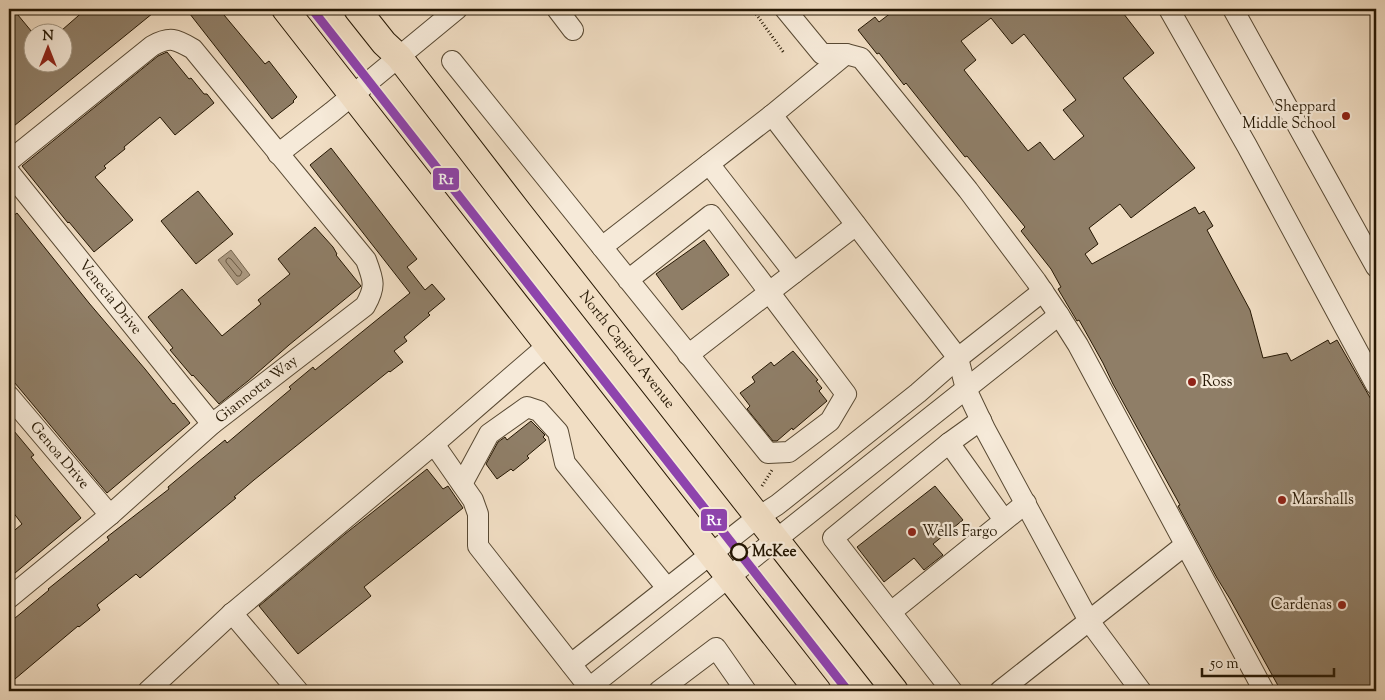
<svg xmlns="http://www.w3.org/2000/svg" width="1385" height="700" font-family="'Sorts Mill Goudy',serif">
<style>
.water{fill:#ac9a82;stroke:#76664f}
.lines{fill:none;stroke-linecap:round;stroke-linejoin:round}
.shore{stroke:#685842;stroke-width:1}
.building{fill:#8f7e67;stroke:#251703;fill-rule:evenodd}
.minor-casing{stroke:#584933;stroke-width:22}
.major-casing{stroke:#251703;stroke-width:28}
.path{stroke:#251703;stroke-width:3;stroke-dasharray:1 2.5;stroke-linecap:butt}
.minor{stroke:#f6ead9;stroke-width:20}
.major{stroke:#f1dec4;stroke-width:26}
.rail-1-casing{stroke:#f6ead9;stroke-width:12}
.rail-1{stroke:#8e44ad;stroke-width:9}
.poi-dot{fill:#8f2418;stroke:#f6ead9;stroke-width:2}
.stop-dot{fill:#f6ead9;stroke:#251703;stroke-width:2.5}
.labels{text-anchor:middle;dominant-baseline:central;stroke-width:4.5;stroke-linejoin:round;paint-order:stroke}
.poi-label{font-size:15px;fill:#251703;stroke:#f6ead9;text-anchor:start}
.street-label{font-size:15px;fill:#251703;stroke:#f6ead9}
.stop-label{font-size:15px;font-weight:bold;fill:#251703;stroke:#f6ead9;text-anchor:start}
.line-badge{stroke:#f6ead9;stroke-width:2}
.badge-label{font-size:14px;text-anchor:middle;font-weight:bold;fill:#fff}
</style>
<rect width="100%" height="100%" fill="#f1dec4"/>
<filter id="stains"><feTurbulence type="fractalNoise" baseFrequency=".004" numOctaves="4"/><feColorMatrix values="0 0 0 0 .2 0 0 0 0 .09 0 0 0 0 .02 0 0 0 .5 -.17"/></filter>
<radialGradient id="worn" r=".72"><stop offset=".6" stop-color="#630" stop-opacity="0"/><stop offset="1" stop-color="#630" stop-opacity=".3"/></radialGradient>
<!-- water -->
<polygon class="water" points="231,250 250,275 237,285 218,260"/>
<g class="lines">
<!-- shore -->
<polygon class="shore" points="229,258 231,259 242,272 240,276 237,276 226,262 226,260"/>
</g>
<!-- building -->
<g class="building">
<polygon points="9,9 13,9 32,32 32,62 62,62 62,30 86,9 158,9 9,130"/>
<polygon points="186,9 219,9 265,64 269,61 297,97 293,101 294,102 272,119"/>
<path d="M896 9H1120L1154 53 1123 78 1195 168 1131 218 1120 204 1089 228 1098 244 1085 254 1092 264 1195 207 1199 214 1204 211 1213 226 1207 230 1250 310 1263 358 1287 353 1291 361 1328 340 1330 344 1337 340 1376 408V691H1281L1230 599 1217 578 1178 506 1180 505 1113 384 1103 363 1079 320 1077 321 1058 289 1061 287 1051 269 1021 231 1025 227 967 156 965 157 906 83 904 85 879 53 877 54 858 30 875 17 879 22ZM991 18 1012 44 1024 34 1076 100 1063 110 1084 136 1054 160 1040 142 1028 151 964 70 976 60 961 41Z"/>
<polygon points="167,52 189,79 191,78 204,94 207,94 214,103 175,135 160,117 124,147 125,149 104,166 106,168 95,177 133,220 94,252 69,222 68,223 22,166 158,56"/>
<polygon points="331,148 417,259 407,267 425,290 432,284 445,299 428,313 430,315 404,337 407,341 394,351 403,362 390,372 389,371 254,480 234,497 236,498 140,578 136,574 97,605 100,610 79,627 78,626 9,684 9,623 49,590 48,589 109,540 107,537 169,489 168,487 198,462 225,440 227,443 291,389 289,387 313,367 315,370 410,293 310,165"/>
<polygon points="198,191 233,234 196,264 161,221"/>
<polygon points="17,213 89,303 145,369 173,404 174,403 190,423 107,493 9,376 9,219"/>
<polygon points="315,227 333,247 337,254 336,255 361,286 289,345 248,381 219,404 193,375 192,376 170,350 173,348 148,317 182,289 222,336 261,304 258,300 290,274 278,259"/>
<polygon points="704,240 729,275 682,310 656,274"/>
<polygon points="793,351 818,380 816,381 822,388 819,391 827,401 793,430 792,428 777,441 773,441 747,409 750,406 740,393 755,382 752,377 771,362 774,366"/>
<polygon points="531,421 545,435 543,437 546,440 527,456 529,458 513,471 511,469 497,479 486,464 498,442 505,437 507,440"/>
<polygon points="9,425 34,455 31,457 81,518 9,578 9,535 22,524 9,507"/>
<polygon points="427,469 443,489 448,486 463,508 364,587 371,596 298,654 259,606 345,534"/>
<polygon points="935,486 963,520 933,544 943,555 924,570 914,558 884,582 857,547"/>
</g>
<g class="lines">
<defs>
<g id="minor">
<polyline points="557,9 573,30"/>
<polyline points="785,9 822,54 846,54 861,58 968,190 1036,281 1059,315 1078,345 1264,691"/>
<polyline points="1169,9 1247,146 1376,385"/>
<polyline points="1233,9 1376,267"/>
<polyline points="452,61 768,453 789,452 830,421 846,394 711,215 628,280"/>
<polyline points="772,115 958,358 966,389 985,429 1089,621 1141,691"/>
<polyline points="278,154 332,112 457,9"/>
<path d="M9 161 152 46C170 36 176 39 193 49L366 260C374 281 376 287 365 306L212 424 110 515 9 598"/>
<polyline points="709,164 794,273"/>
<path id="s1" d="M9 172 212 424"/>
<polyline points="602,247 772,115 846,54"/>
<polyline points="688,355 856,225"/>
<path id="s2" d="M9 396 110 515"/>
<polyline points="949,443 1004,520"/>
<polyline points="434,444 473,500 478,514 478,546 592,691"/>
<polyline points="462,484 489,434 527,407 539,411 558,432 565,463 667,588"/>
<polyline points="891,612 1026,503"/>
<polyline points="232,613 298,691"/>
<polyline points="571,664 758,517 777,505 918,393 958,358 1043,291"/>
<polyline points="589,688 1059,315"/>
<polyline points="148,691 229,616 434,444 547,346"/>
<polyline points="659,691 716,648 746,691"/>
<polyline points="952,691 833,538 949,443 981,420"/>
<polyline points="1000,691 1185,545"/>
</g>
<g id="major">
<polyline points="285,9 818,691"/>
<path id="s3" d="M357 9 384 43 399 57 520 214 895 691"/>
</g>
</defs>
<!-- minor casing -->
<use href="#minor" class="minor-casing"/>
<!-- major casing -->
<use href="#major" class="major-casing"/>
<!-- path -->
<g class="path">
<polyline points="756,14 784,53"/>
<polyline points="762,486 772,470"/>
</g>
<!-- minor -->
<use href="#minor" class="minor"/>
<!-- major -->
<use href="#major" class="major"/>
<defs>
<polyline id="rail-1" points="312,9 848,691"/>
</defs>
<!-- rail-1 casing -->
<use href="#rail-1" class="rail-1-casing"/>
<!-- rail-1 -->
<use href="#rail-1" class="rail-1"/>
</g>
<!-- markers -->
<g class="poi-dot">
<circle cx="1346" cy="116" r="5"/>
<circle cx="1192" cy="382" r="5"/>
<circle cx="1282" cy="500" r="5"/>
<circle cx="912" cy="532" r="5"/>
<circle cx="1342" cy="605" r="5"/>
</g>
<circle class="stop-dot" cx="739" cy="552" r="8"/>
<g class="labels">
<!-- poi labels -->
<g class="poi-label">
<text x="1336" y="107" text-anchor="end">Sheppard<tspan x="1336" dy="17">Middle School</tspan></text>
<text x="1202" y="382">Ross</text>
<text x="1292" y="500">Marshalls</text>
<text x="922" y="532">Wells Fargo</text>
<text x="1332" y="605" text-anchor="end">Cardenas</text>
</g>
<!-- street labels -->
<g class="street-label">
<text stroke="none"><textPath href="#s1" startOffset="161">Venecia Drive</textPath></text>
<text stroke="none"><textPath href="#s3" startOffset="435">North Capitol Avenue</textPath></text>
<text transform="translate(257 390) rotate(-38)">Giannotta Way</text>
<text stroke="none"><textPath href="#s2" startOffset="78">Genoa Drive</textPath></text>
</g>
<!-- stop labels -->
<g class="stop-label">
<text x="752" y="552">McKee</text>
</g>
</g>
<g class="line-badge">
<rect x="432" y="167" width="28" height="24" rx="5" fill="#8e44ad"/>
<rect x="700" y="508" width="28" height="24" rx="5" fill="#8e44ad"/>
</g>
<g class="badge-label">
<text x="446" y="184">R1</text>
<text x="714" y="525">R1</text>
</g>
<!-- margin -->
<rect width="1385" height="700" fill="none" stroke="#f1dec4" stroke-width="30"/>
<rect x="10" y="10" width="1365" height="680" fill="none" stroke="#251703" stroke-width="2.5"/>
<rect x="15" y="15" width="1355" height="670" fill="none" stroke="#251703"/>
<!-- north arrow -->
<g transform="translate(48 48)"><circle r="24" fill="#f6ead9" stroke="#a29683"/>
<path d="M0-4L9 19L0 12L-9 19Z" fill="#8f2418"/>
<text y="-8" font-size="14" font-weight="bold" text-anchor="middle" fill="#251703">N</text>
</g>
<!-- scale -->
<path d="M1202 668v8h132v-8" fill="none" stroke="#251703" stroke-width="2.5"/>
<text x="1210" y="668" font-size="15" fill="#251703" stroke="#f6ead9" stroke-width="4" paint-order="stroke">50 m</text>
<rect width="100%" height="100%" filter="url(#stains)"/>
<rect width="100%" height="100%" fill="url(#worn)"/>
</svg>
